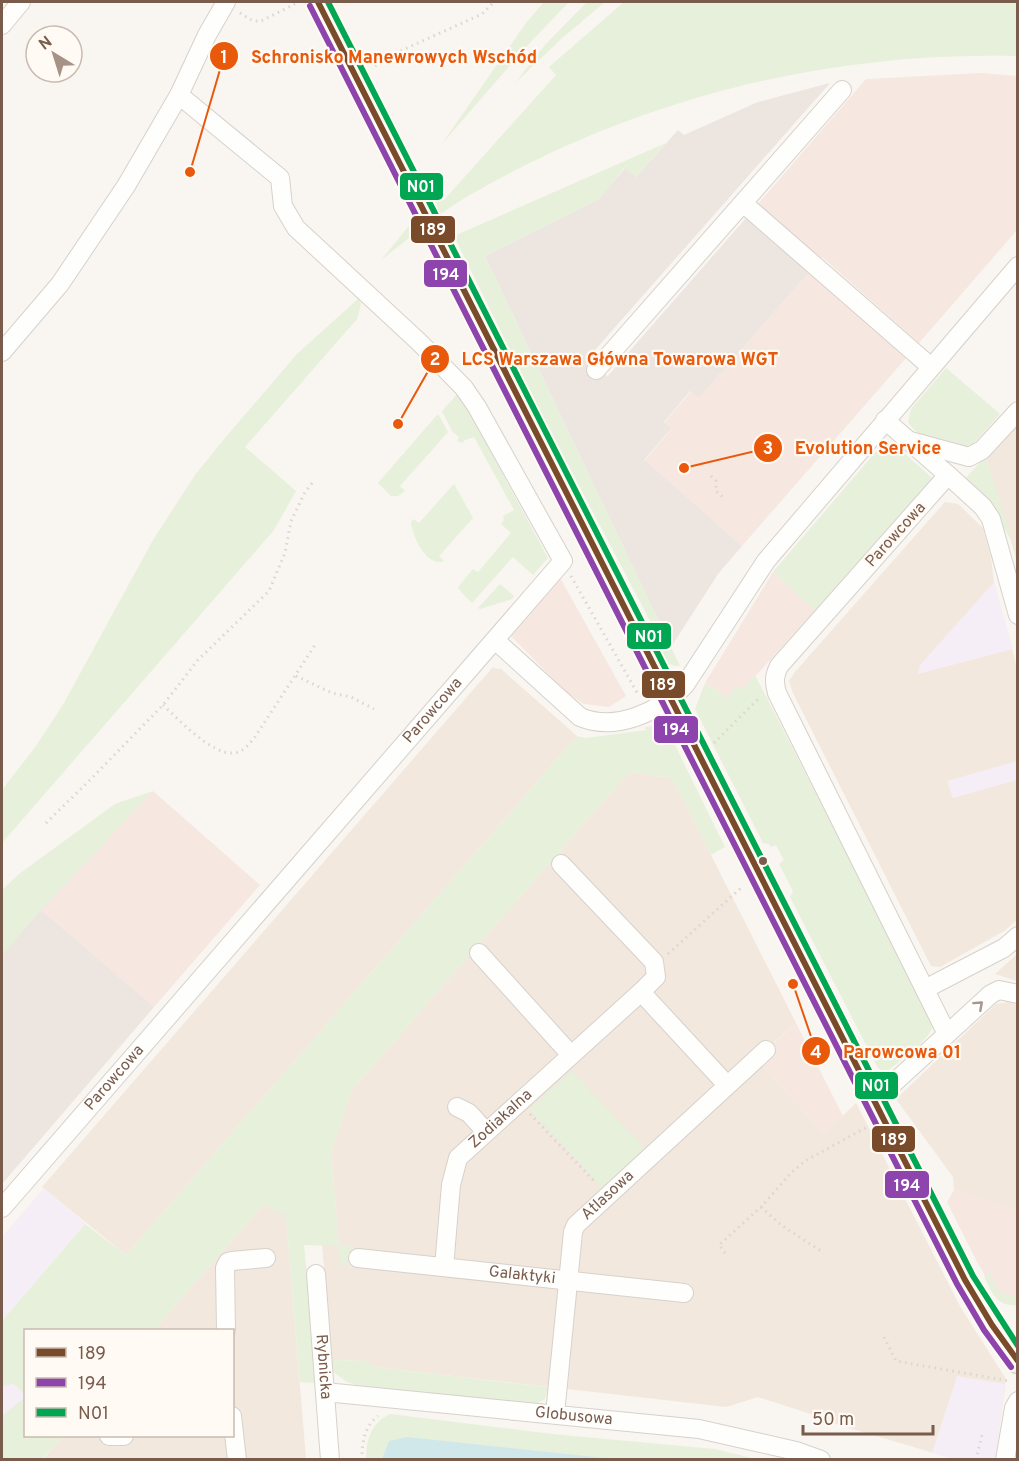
<svg xmlns="http://www.w3.org/2000/svg" width="1019" height="1461" font-family="Overpass,sans-serif">
<style>
.residential{fill:#f2e8de}
.commercial{fill:#f6e8e1}
.industrial{fill:#ede5e0}
.education{fill:#f6eef6}
.green{fill:#e7f0db}
.water{fill:#d0e8ea}
.lines{fill:none;stroke-linecap:round;stroke-linejoin:round}
.major-tunnel{stroke:#d9cfc7;stroke-width:22;stroke-dasharray:22 11;stroke-linecap:butt}
.minor-casing{stroke:#d7d1cb;stroke-width:20}
.major-casing{stroke:#dad1cc;stroke-width:25}
.path{stroke:#dcd5d0;stroke-width:3;stroke-dasharray:1.5 4.5;stroke-linecap:butt}
.minor{stroke:#fefefd;stroke-width:18}
.major{stroke:#f3eee8;stroke-width:22}
.bus-1-casing{stroke:#fffaf3;stroke-width:10}
.bus-2-casing{stroke:#fffaf3;stroke-width:10}
.bus-3-casing{stroke:#fffaf3;stroke-width:10}
.bus-1{stroke:#7a4b2a;stroke-width:6}
.bus-2{stroke:#8e44ad;stroke-width:6}
.bus-3{stroke:#00a651;stroke-width:6}
.oneway{stroke:#a8958b}
.bus-dot{fill:#7a5c4d;stroke:#fffaf3;stroke-width:2}
.labels{text-anchor:middle;dominant-baseline:central;stroke-width:4.5;stroke-linejoin:round;paint-order:stroke}
.street-label{font-size:16px;fill:#7a5c4d;stroke:#fffaf3}
.leader{fill:none;stroke:#e8590c;stroke-width:2}
.callout-dot{fill:#e8590c;stroke:#fffaf3;stroke-width:2}
.mark-label{font-size:18px;text-anchor:middle;font-weight:bold;fill:#fff}
.callout-label{font-size:18px;text-anchor:middle;font-weight:bold;fill:#e8590c;stroke:#fffaf3;stroke-width:4.5;stroke-linejoin:round;paint-order:stroke}
.line-badge{stroke:#fffaf3;stroke-width:2}
.badge-label{font-size:16px;text-anchor:middle;font-weight:bold;fill:#fff}
</style>
<rect width="100%" height="100%" fill="#f9f5f0"/>
<!-- residential -->
<g class="residential">
<polygon points="1017,424 1017,562 986,456"/>
<polygon points="945,502 958,504 983,528 991,558 994,582 1017,668 1018,919 1004,931 940,967 931,966 793,693 789,681 795,672"/>
<polygon points="492,668 501,669 577,736 126,1255 42,1187"/>
<polygon points="629,772 672,778 796,1023 773,1043 779,1052 763,1067 824,1134 856,1103 961,1308 1006,1379 995,1459 954,1459 819,1419 820,1417 758,1397 726,1407 374,1367 368,1361 332,1360 322,1245 339,1245 331,1153 351,1091"/>
<polygon points="1017,953 1017,981 995,974 1015,956"/>
<polygon points="1009,1002 1018,1005 1017,1211 954,1190 953,1177 896,1099 996,1004"/>
<polygon points="263,1205 286,1214 306,1459 42,1460 63,1436 232,1436 232,1330 154,1330"/>
</g>
<!-- commercial -->
<g class="commercial">
<polygon points="982,73 1017,76 1017,230 919,343 822,257 818,260 757,205 866,79"/>
<polygon points="809,272 906,358 742,546 644,461 671,430 664,423 691,391 699,398"/>
<polygon points="773,572 815,610 743,690 727,698 705,683"/>
<polygon points="559,576 626,696 609,707 584,704 566,692 509,634"/>
<polygon points="153,791 260,885 154,1007 41,910"/>
<polygon points="796,1023 843,1116 824,1134 763,1067 779,1052 773,1044"/>
<polygon points="954,1190 1017,1211 1017,1304 997,1297 975,1258 947,1202"/>
</g>
<!-- industrial -->
<g class="industrial">
<polygon points="830,83 595,350 607,377 747,217 809,272 699,398 690,391 664,422 671,429 644,460 742,546 718,574 671,647 485,256 599,199 625,168 636,177 678,130 684,135 758,102"/>
<polygon points="153,791 41,910 154,1007 2,1184 2,933"/>
</g>
<!-- education -->
<g class="education">
<polygon points="994,582 1013,649 918,674 920,665"/>
<polygon points="1017,761 1017,780 953,798 947,781"/>
<polygon points="44,1188 85,1223 2,1321 2,1237"/>
<polygon points="957,1376 1005,1384 995,1459 954,1459 932,1453"/>
<polygon points="14,1384 25,1395 25,1397 2,1416 2,1386"/>
</g>
<!-- green -->
<g class="green">
<polygon points="544,2 569,2 524,49 441,145 526,23"/>
<polygon points="587,2 605,2 561,39 515,83 545,45"/>
<path d="M624 2H1017V56C829 51 641 98 477 191 442 210 412 236 381 260L435 194 444 200 556 75 549 67Z"/>
<path d="M666 143 636 177 624 168 600 199 485 256 680 666C662 667 660 650 658 636L542 415 454 236Z"/>
<polygon points="359,298 361,304 357,319 245,447 296,491 274,530 2,843 2,790 36,746 64,703 153,540 195,475 225,438 297,354"/>
<path d="M946 368 1000 414 966 452C945 446 921 442 908 422L911 409Z"/>
<polygon points="461,390 474,421 548,558 533,575 513,557 472,603 461,592 458,587 473,569 478,572 511,533 501,524 504,520 503,516 514,510 474,437 465,440 462,443 457,441 459,437 452,431 442,411"/>
<polygon points="438,414 448,432 400,486 405,491 398,496 391,496 378,483"/>
<polygon points="896,446 932,478 815,610 773,572 880,447"/>
<polygon points="986,456 1013,543 999,520 964,480"/>
<path d="M454 484 473 518 439 556 444 561C427 568 413 537 411 523L413 519 419 523Z"/>
<polygon points="500,584 514,596 512,599 480,609 478,608"/>
<path d="M755 675 934 1024C927 1043 904 1057 889 1070L882 1071 878 1068 790 897 793 891 779 864 784 860 776 845 771 847 769 844 763 843 695 709 705 683 727 698 736 686 743 690Z"/>
<polygon points="655,726 666,729 669,733 725,847 711,855 672,778 629,772 351,1091 331,1153 339,1245 357,1247 353,1266 340,1265 338,1246 304,1245 317,1380 314,1383 300,1382 286,1215 263,1205 154,1330 26,1330 25,1395 14,1384 2,1386 2,1321 85,1224 126,1255 577,736 586,738 646,730 645,727"/>
<polygon points="153,791 41,910 2,956 2,890 19,874 115,804"/>
<polygon points="572,1071 645,1149 605,1186 602,1187 531,1112 531,1107"/>
<path d="M990 1273 1000 1293 1017 1296V1305C997 1307 992 1293 984 1276Z"/>
<polygon points="332,1360 369,1361 374,1367 548,1387 545,1399 535,1404 356,1385 347,1382 329,1369"/>
<polygon points="25,1397 26,1436 63,1436 42,1459 2,1459 2,1416"/>
<path d="M390 1414 552 1434 714 1449 756 1459 366 1460C366 1440 371 1423 390 1414Z"/>
</g>
<!-- water -->
<polygon class="water" points="407,1437 613,1459 382,1459 389,1441"/>
<g class="lines">
<!-- major-tunnel -->
<g class="major-tunnel">
<polyline points="344,53 368,100"/>
<polyline points="392,147 439,242"/>
</g>
<defs>
<g id="minor">
<polyline points="2,25 21,2"/>
<polyline points="743,203 931,367"/>
<polyline points="2,352 60,284 126,186 179,95 207,35 226,2"/>
<polyline points="596,370 842,90"/>
<path d="M885 420 948 475 779 666C774 676 774 682 777 693L947 1034"/>
<polyline points="910,441 969,457 982,450 1018,411"/>
<polyline points="948,475 983,507 991,519 1018,615"/>
<path d="M495 640 580 717C616 732 659 712 685 685L766 561 1018 266"/>
<polyline points="561,864 654,962 656,977 641,992 727,1085"/>
<polyline points="479,953 571,1055"/>
<polyline points="925,989 1004,948 1018,936"/>
<polyline points="874,1101 991,994 999,990 1018,994"/>
<polyline points="457,1107 469,1113 486,1132"/>
<path id="s1" d="M2 1208 563 561 477 407 464 388 419 342 296 228 283 206 280 178 179 95"/>
<path id="s2" d="M358 1258 684 1293"/>
<path id="s3" d="M444 1267 451 1185 458 1158 641 992"/>
<path id="s4" d="M316 1274 330 1460"/>
<polyline points="226,1330 225,1268 228,1262 232,1261 266,1258"/>
<path id="s5" d="M325 1392 699 1429 796 1451 821 1460"/>
<path id="s6" d="M555 1414 573 1232 576 1225 766 1050"/>
<polyline points="232,1416 237,1460"/>
<polyline points="109,1436 124,1436"/>
<polyline points="1005,1460 1014,1408 1018,1401"/>
</g>
<g id="major">
<polyline points="318,2 344,53"/>
<polyline points="368,100 392,147"/>
<polyline points="439,242 965,1280 992,1325 1018,1362"/>
</g>
</defs>
<!-- minor casing -->
<use href="#minor" class="minor-casing"/>
<!-- major casing -->
<use href="#major" class="major-casing"/>
<!-- path -->
<g class="path">
<polyline points="240,13 253,21 261,21 295,4"/>
<polyline points="375,66 385,58 482,14 494,2"/>
<polyline points="711,476 716,481 716,491 725,499"/>
<polyline points="571,576 639,696"/>
<polyline points="296,676 332,693 351,697 374,709"/>
<path d="M163 705C178 719 212 755 233 753 243 753 249 744 255 737L315 645"/>
<polyline points="714,743 760,697"/>
<polyline points="46,823 87,783 163,705 198,660 269,591 285,553 291,521 305,492 313,482"/>
<polyline points="668,954 743,886"/>
<polyline points="530,1114 596,1183"/>
<polyline points="761,1207 781,1225 824,1253"/>
<polyline points="725,1253 719,1245 761,1207 791,1173 805,1161 867,1127"/>
<polyline points="884,1337 896,1361 1009,1381"/>
<path d="M362 1460C362 1442 364 1427 378 1416"/>
<polyline points="976,1460 982,1435 980,1434"/>
</g>
<!-- minor -->
<use href="#minor" class="minor"/>
<!-- major -->
<use href="#major" class="major"/>
<defs>
<polyline id="bus-1" points="318,2 965,1280 992,1325 1018,1361"/>
<polyline id="bus-2" points="310,6 957,1284 984,1330 1011,1367"/>
<polyline id="bus-3" points="328,2 973,1276 1018,1346"/>
</defs>
<!-- bus-1 casing -->
<use href="#bus-1" class="bus-1-casing"/>
<!-- bus-2 casing -->
<use href="#bus-2" class="bus-2-casing"/>
<!-- bus-3 casing -->
<use href="#bus-3" class="bus-3-casing"/>
<!-- bus-1 -->
<use href="#bus-1" class="bus-1"/>
<!-- bus-2 -->
<use href="#bus-2" class="bus-2"/>
<!-- bus-3 -->
<use href="#bus-3" class="bus-3"/>
</g>
<!-- one-way arrows -->
<defs><path id="oneway-chevron" d="M-2-3.5L2.5 0L-2 3.5" fill="none" stroke-width="1.6" stroke-linecap="round" stroke-linejoin="round" transform="scale(1.5)"/></defs>
<use class="oneway" href="#oneway-chevron" transform="translate(979 1005) rotate(-42)"/>
<!-- markers -->
<circle class="bus-dot" cx="763" cy="861" r="5"/>
<g class="labels">
<!-- street labels -->
<g class="street-label">
<text transform="translate(896 535) rotate(-48)">Parowcowa</text>
<text stroke="none"><textPath href="#s1" startOffset="658">Parowcowa</textPath></text>
<text stroke="none"><textPath href="#s1" startOffset="172">Parowcowa</textPath></text>
<text stroke="none"><textPath href="#s3" startOffset="168">Zodiakalna</textPath></text>
<text stroke="none"><textPath href="#s6" startOffset="234">Atlasowa</textPath></text>
<text stroke="none"><textPath href="#s2" startOffset="165">Galaktyki</textPath></text>
<text stroke="none"><textPath href="#s4" startOffset="93">Rybnicka</textPath></text>
<text stroke="none"><textPath href="#s5" startOffset="250">Globusowa</textPath></text>
</g>
</g>
<!-- callouts -->
<path class="leader" d="M190 172L224 56M398 424L435 359M684 468L768 448M793 984L816 1051"/>
<g class="callout-dot">
<circle cx="190" cy="172" r="6"/>
<circle cx="398" cy="424" r="6"/>
<circle cx="684" cy="468" r="6"/>
<circle cx="793" cy="984" r="6"/>
<circle cx="224" cy="56" r="15"/>
<circle cx="435" cy="359" r="15"/>
<circle cx="768" cy="448" r="15"/>
<circle cx="816" cy="1051" r="15"/>
</g>
<g class="mark-label">
<text x="224" y="63">1</text>
<text x="435" y="365">2</text>
<text x="768" y="454">3</text>
<text x="816" y="1058">4</text>
</g>
<g class="callout-label">
<text x="394" y="63">Schronisko Manewrowych Wschód</text>
<text x="620" y="365">LCS Warszawa Główna Towarowa WGT</text>
<text x="868" y="454">Evolution Service</text>
<text x="902" y="1058">Parowcowa 01</text>
</g>
<g class="line-badge">
<rect x="399" y="172" width="45" height="29" rx="6" fill="#00a651"/>
<rect x="410" y="215" width="46" height="29" rx="6" fill="#7a4b2a"/>
<rect x="423" y="259" width="45" height="29" rx="6" fill="#8e44ad"/>
<rect x="626" y="622" width="46" height="28" rx="6" fill="#00a651"/>
<rect x="641" y="670" width="45" height="29" rx="6" fill="#7a4b2a"/>
<rect x="653" y="715" width="46" height="29" rx="6" fill="#8e44ad"/>
<rect x="854" y="1071" width="45" height="29" rx="6" fill="#00a651"/>
<rect x="871" y="1125" width="45" height="28" rx="6" fill="#7a4b2a"/>
<rect x="884" y="1170" width="46" height="29" rx="6" fill="#8e44ad"/>
</g>
<g class="badge-label">
<text x="421" y="192">N01</text>
<text x="433" y="235">189</text>
<text x="446" y="280">194</text>
<text x="649" y="642">N01</text>
<text x="663" y="690">189</text>
<text x="676" y="735">194</text>
<text x="876" y="1091">N01</text>
<text x="894" y="1145">189</text>
<text x="907" y="1191">194</text>
</g>
<!-- border -->
<rect width="1019" height="1461" fill="none" stroke="#7a5c4d" stroke-width="6"/>
<!-- legend -->
<rect x="24" y="1329" width="210" height="108" fill="#fffaf3" stroke="#cabbb1" stroke-width="1.5"/>
<rect x="36" y="1348" width="30" height="9" fill="#7a4b2a" stroke="#cabbb1" stroke-width="1.5"/>
<text x="78" y="1359" font-size="18" fill="#7a5c4d">189</text>
<rect x="36" y="1378" width="30" height="9" fill="#8e44ad" stroke="#cabbb1" stroke-width="1.5"/>
<text x="78" y="1389" font-size="18" fill="#7a5c4d">194</text>
<rect x="36" y="1408" width="30" height="9" fill="#00a651" stroke="#cabbb1" stroke-width="1.5"/>
<text x="78" y="1419" font-size="18" fill="#7a5c4d">N01</text>
<!-- north arrow -->
<g transform="translate(54 54) rotate(322)"><circle r="28" fill="#fffaf3" stroke="#cabbb1" stroke-width="1.5"/>
<path d="M0-4.5L10 22L0 15L-10 22Z" fill="#a69286"/>
<text y="-9" font-size="16" font-weight="bold" text-anchor="middle" fill="#7a5c4d">N</text>
</g>
<!-- scale -->
<path d="M803 1425v9h130v-9" fill="none" stroke="#7a5c4d" stroke-width="3"/>
<text x="812" y="1425" font-size="18" fill="#7a5c4d" stroke="#fffaf3" stroke-width="4.5" paint-order="stroke">50 m</text>
</svg>
